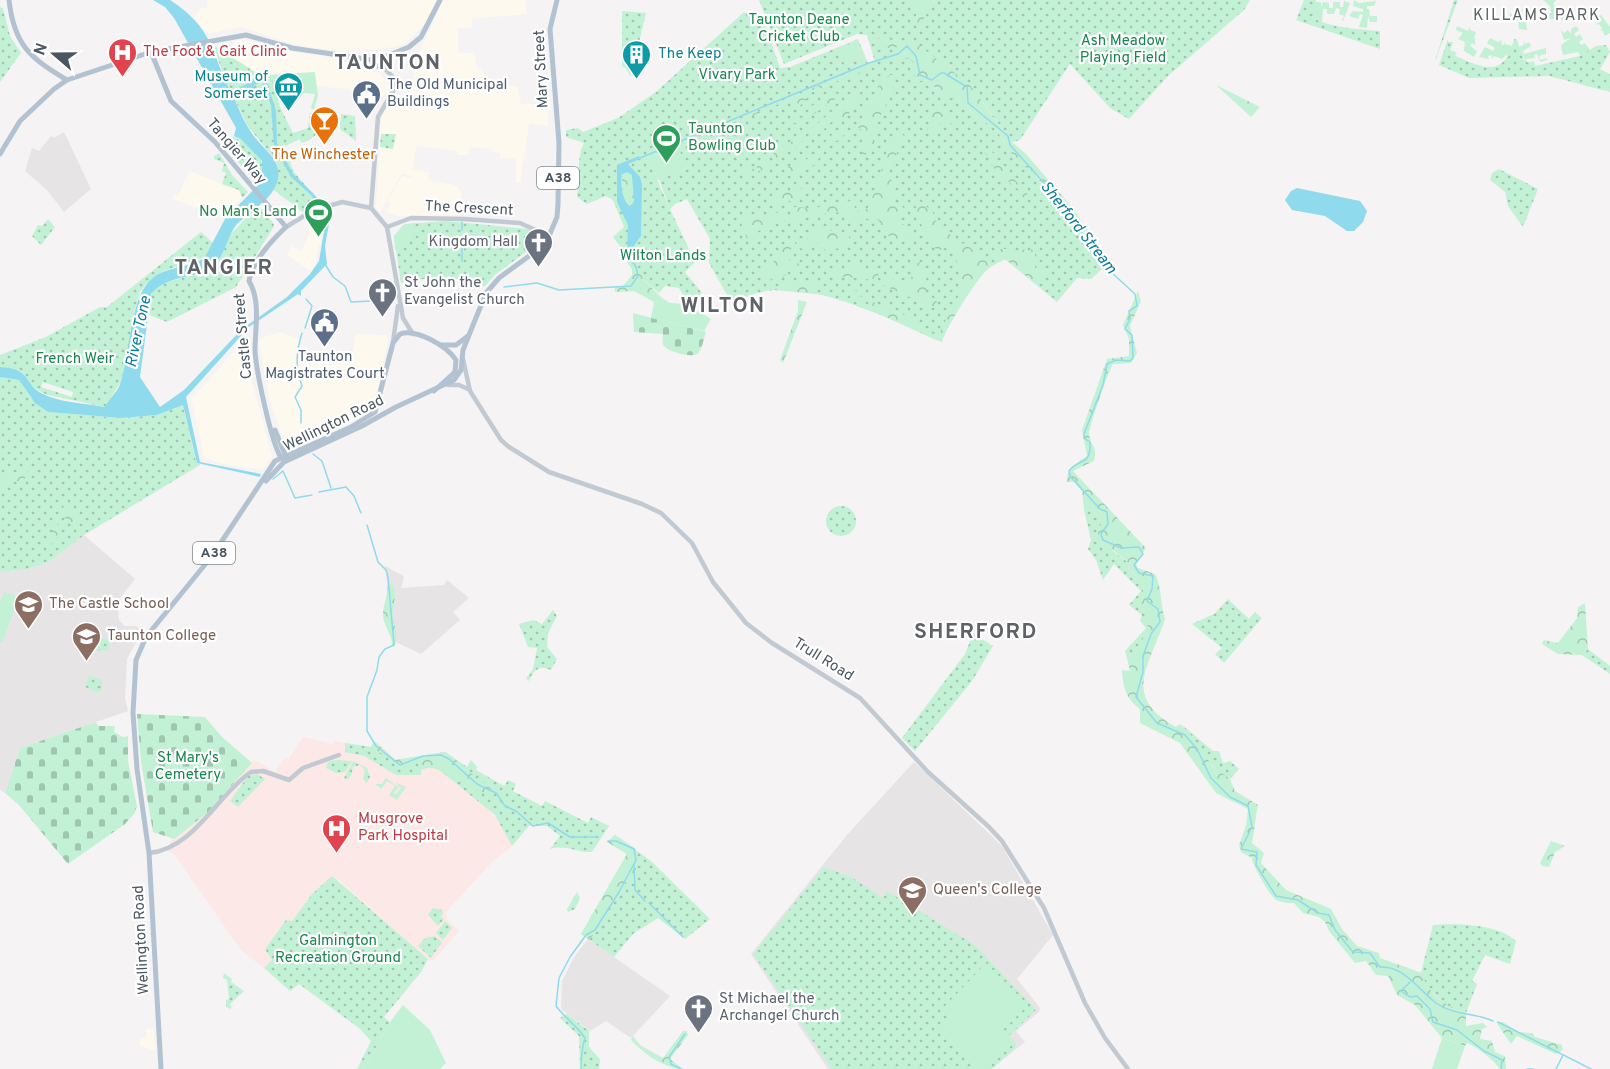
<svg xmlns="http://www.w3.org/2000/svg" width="1610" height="1069" font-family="Overpass,sans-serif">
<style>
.commercial{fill:#fdf9ef}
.education{fill:#e6e4e5}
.medical{fill:#fce8e6}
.grass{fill:url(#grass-dots);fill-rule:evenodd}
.forest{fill:url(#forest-crowns)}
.cemetery{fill:url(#cemetery-stones)}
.garden{fill:#c3f1d5}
.water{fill:#90daee;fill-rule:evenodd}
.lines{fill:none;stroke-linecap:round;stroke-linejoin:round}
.stream{stroke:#90daee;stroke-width:1.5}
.minor{stroke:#c1cad2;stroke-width:4.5}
.major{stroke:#b3c2d1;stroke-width:5}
.labels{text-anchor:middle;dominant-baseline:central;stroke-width:4.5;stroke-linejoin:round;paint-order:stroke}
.shield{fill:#fff;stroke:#808990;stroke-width:1.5}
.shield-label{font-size:14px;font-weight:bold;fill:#4a5661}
.park-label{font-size:15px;fill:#17864f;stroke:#fff}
.health-label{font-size:15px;fill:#be3a42;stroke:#fff;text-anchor:start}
.culture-label{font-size:15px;fill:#0d838f;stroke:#fff;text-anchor:start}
.street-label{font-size:15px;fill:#4a5661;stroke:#fff}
.service-label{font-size:15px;fill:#4e5e75;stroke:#fff;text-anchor:start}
.leisure-label{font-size:15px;fill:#27864d;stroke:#fff;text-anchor:start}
.food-label{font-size:15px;fill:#c56008;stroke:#fff}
.worship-label{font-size:15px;fill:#5b616d;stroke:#fff;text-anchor:start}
.education-label{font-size:15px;fill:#785e54;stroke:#fff;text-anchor:start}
.neighbourhood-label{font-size:16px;letter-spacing:1.5px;fill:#5f6368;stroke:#fff}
.water-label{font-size:16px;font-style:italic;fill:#0c7c9b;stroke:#fff}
.district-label{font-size:21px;font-weight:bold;letter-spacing:1.5px;fill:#5f6368;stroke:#fff}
</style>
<defs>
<pattern id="grass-dots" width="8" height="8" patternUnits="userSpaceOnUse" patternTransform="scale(1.5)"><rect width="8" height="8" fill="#c3f1d5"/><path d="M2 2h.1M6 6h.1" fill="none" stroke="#a0c6b0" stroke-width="1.8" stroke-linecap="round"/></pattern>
<pattern id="forest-crowns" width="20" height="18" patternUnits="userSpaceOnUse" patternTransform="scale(1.5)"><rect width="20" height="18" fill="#c3f1d5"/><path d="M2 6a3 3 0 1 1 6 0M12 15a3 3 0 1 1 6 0" fill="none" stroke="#a0c6b0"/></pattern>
<pattern id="cemetery-stones" width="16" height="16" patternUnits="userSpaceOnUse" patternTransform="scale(1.5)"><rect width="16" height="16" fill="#c3f1d5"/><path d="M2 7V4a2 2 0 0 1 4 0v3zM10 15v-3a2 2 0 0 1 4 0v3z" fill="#a0c6b0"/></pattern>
</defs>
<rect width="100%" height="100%" fill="#f5f3f3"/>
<!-- commercial -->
<g class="commercial">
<polygon points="207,0 437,0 426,23 406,43 395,47 343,52 296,45 241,27 208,34 194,18 201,8 207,8"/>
<polygon points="443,0 525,0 527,14 472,19 472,28 458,28 458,53 475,53 476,65 493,83 518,87 521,104 549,104 548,126 529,123 524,162 522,162 521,183 516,183 516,159 500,158 500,153 492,152 492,149 469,147 468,155 457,155 457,151 416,146 413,169 429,172 428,180 455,185 461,192 461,215 397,216 386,212 391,204 387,202 402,176 417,179 402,173 380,212 376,208 381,114 386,104 396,94 408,97 419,53"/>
<polygon points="243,39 285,51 319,55 361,66 380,74 392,89 388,94 375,101 345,89 316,86 315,72 258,74 229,56 235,41"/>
<polygon points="189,171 239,190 242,198 223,217 172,199 174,194 178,196"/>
<polygon points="320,212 323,219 321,245 318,247 316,262 311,271 287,255 292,246 302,252 309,233 308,217"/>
<polygon points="280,332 299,339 300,353 351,358 356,334 387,335 388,340 376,398 369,412 317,438 289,448 286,447 270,401 259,343 261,338"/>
<polygon points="239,345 245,356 272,456 263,470 219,463 204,457 191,397 196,395 195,391 202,388"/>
<polygon points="146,1029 154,1029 155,1051 140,1046 140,1038 146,1037"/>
</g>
<!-- education -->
<g class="education">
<polygon points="64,132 91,189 64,212 47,190 25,171 32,148 39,151 51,136 54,138"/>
<polygon points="84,535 135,579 121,597 118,608 119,620 125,626 136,626 142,631 127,659 125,698 128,711 20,748 5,793 0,790 0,572 28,569 50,561"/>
<polygon points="385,566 404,576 401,588 444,585 447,580 469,598 453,612 460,620 421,654 394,641"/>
<polygon points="914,762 1002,846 1053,935 1017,979 1040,1008 1039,1012 1016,1031 1025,1042 991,1069 828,1069 751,954 847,835"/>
<polygon points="588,939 670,996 631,1038 606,1021 590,1031 561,1009 562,981 574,957"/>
</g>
<!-- medical -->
<polygon class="medical" points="303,737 333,744 334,741 345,743 345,752 364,756 396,775 421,775 420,770 429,766 437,768 484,804 499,822 512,846 492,862 446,912 448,921 459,931 434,960 428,959 339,880 332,876 312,894 292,921 286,920 280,928 265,949 272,960 264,968 241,950 175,855 169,851 170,842 207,813 254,760 275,772 285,758 288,760"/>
<!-- grass -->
<g class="grass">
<path d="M759 0H908L915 7 918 27 935 0H1250L1244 10 1169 75 1129 119 1110 108 1070 64 1020 140 1012 142 982 101 912 40 911 58 920 81 924 79 938 90 963 100 973 114 996 129 1010 152 1026 165 1067 214 1104 267 1091 279 1077 278 1057 302 1005 259 992 266 985 261 962 286 959 301 936 340C894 320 823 286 775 290 760 291 746 297 731 302L709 263 710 239 687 199 675 204 670 209 695 262 685 272 702 293 691 304 681 302 682 293 679 288 665 286 659 293 643 279 631 252 627 256 613 237 624 227 613 200 606 196 587 204 577 197C579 182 577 154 584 143L566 137V130L578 128 583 132 618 118 656 92 744 12 757 19 758 24 766 27 780 68 790 67 858 39 868 63 875 62 867 35 857 34 784 64ZM647 156 687 168 659 179 669 207Z"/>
<path d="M1304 0H1316L1313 18C1332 28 1357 29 1380 31V49L1296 20Z"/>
<polygon points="1454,0 1458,0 1434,64"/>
<polygon points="0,7 3,8 10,36 21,53 0,82"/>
<polygon points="622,11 646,13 631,76 624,66 622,68"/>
<path d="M1448 39V42H1453L1450 50 1457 53 1455 56C1484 68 1504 79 1514 39L1517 40 1524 60 1535 66 1580 56 1596 46 1606 45 1610 52 1600 69 1610 74V92L1549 76 1469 78 1439 65Z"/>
<path d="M228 46 231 47 230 56 258 74 270 72 280 107 293 133 308 128 310 113 322 114C323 130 316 138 302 143L299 139 284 147 294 172 322 205 304 213 274 190 278 171 276 161 247 125 224 77 214 47 227 49Z"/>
<polygon points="341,114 355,116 356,141 340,129"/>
<polygon points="381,134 396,134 393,149 380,147"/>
<path d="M225 136C229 137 234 136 239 138 256 144 271 169 259 186L223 145 219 139Z"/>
<polygon points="219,153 232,175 248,192 242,198 239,190 222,184 226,173 222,171 224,163 214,159 214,156"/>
<polygon points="1499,169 1538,189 1523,227 1508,206 1505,192 1490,180 1492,173"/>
<path d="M258 205 274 224 273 228 236 287 167 322 147 314C151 277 164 286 190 275 201 270 212 262 222 255L229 236Z"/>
<polygon points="48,219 55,227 41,245 32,236 38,225 42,226"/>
<path d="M446 221 528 229 537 235 538 243 495 275 484 287C467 275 421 277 401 283L394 236 406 224Z"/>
<path d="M201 232 213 243 205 257 164 271 146 284 140 292 134 313 129 354 120 383 105 407 48 395C30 389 19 368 0 367V355L46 337 100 307H107ZM43 382 73 392 72 397 41 387Z"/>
<polygon points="0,377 19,380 31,398 48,412 121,418 157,415 183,405 196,461 200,465 84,535 50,561 28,569 0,572"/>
<circle cx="841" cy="521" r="15"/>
<path d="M1092 508 1100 512 1103 519C1094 541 1115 552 1130 564L1128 568 1144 584 1142 598 1149 628 1141 643 1127 658 1125 651 1146 628 1140 621 1142 615 1129 605 1141 591 1114 564 1103 580 1096 560 1088 549 1091 540 1084 510Z"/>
<polygon points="1228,599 1249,619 1255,612 1262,618 1224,663 1215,654 1222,648 1192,624 1214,614"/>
<path d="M553 610 557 616 548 633 547 647 557 659 551 670C538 665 534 670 529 681L526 678 533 669 537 648 528 647 519 624 533 620 542 624Z"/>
<polygon points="971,632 993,646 972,681 915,751 902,738 965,654 971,639"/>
<polygon points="110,638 108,651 95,650 99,640"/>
<polygon points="1588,649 1610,666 1610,674 1582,655"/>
<polygon points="89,675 102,680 102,689 98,692 85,687"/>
<path d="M1181 724 1213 751H1219L1223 763 1230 761 1239 769 1230 779C1210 772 1196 740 1181 724Z"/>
<path d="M374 741 395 760 445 752 467 767 471 760 477 767 476 770 504 786 508 780 516 784 513 791 542 806 545 801 588 823 591 817 609 826 592 852C578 853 566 844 550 849L560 836 547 826H529L512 846 495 815 437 768 429 766 421 770V775H396L364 756 345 752V743L371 747Z"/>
<polygon points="334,760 352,761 345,772 336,773 326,768 328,762"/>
<polygon points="353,761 367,768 370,777 367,783 363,779 365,770 360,765 353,767 351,776 347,780 344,778"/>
<polygon points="257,774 265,779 238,807 230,801 248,776"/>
<polygon points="615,835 651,861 710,919 685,939 658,918 634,933 614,957 581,934 627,854 607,842"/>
<polygon points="824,867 851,877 883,898 887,891 976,946 1036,1010 1009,1036 1016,1043 1015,1048 992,1069 832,1069 753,954"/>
<polygon points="332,876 428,959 421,972 384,1017 390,1022 364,1069 357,1069 371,1041 359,1028 299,984 290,991 264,968 272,960 265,949 286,920 292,921 312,894"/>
<polygon points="577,892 580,898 575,909 568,912 567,909"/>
<polygon points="433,908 442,910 443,913 441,917 444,919 438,926 428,915"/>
<polygon points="445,921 452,928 443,940 436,933"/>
<path d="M1433 925C1456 923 1499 924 1516 941L1510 964 1485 955 1472 981 1477 984 1466 1013 1447 1007 1425 984 1421 972Z"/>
<polygon points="434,936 442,942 431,958 418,946 425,938"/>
<polygon points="224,973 232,979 231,982 244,991 230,1004 232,1007 230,1009 226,1007 226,1000 229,999 227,980 223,978"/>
<polygon points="567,1014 589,1031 589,1047 600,1059 599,1069 580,1069 579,1036 560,1018"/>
</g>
<!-- forest -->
<g class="forest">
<polygon points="908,0 935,0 918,28 915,7"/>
<polygon points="878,38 910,42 911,39 969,84 1012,142 1026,154 1075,211 1107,262 1104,267 1039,180 1010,152 996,129 973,114 970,109 964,106 963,100 949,98 925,80 920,81 913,74 914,69 911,58 890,60 889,57 899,51 900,47 888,48 878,42"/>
<path d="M870 63 854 78H845L808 94 805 102 795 109 792 103C775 99 753 121 735 122Z"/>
<path d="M890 75H895C893 96 880 112 875 131L871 134 876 149 863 156 860 145 866 133 856 126C867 114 879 78 890 75Z"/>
<polygon points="1216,85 1260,107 1251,117"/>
<polygon points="858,89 861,91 857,101 842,112 850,108 849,115 833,120 826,128 809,135 810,130"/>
<polygon points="837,93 837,98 799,124 791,122 797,117 803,118 813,105"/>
<polygon points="933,106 941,108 960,123 960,126 942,121 933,132 927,130 931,116 928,109"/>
<path d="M896 127 904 136 893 163 884 167 893 183 891 192H895L893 205 900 202 904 209 897 218 901 224 907 225 906 230H909L911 239C899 241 881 237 877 223L880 220 875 217 854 222 841 212 825 214 822 212 793 221 790 212 794 207 809 208 812 210 828 203 852 201 855 205 854 212 867 209C872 203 887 153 890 140L895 138Z"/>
<polygon points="836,131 845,132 845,134 837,141 824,143"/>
<polygon points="801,134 806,134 806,137 793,151 784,151 778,161 773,160 773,154 784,145 790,149 791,142"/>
<path d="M827 147 814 165 786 177 785 170C796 158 811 164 819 148Z"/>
<polygon points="981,149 994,153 997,165 1001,164 1031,198 1030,199 1025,200 1019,190 995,171 988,156"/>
<polygon points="769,160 769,168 756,172 746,181 744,168 755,169 760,163"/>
<path d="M627 172 632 175C634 185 637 198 632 206L627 204 621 175Z"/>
<path d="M803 188 801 195 780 206 771 205 770 197 774 194C784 194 792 189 803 188Z"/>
<path d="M915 197 933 212 935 220 959 243 966 244 992 266C980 272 946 328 942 342 913 330 886 315 856 306L858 301 850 294 855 289 858 296 865 297 864 302 868 305 874 302 880 308 885 305 890 306 938 337C957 290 972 297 951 246L937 251 921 224 913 199Z"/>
<path d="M781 212 785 213V221L758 231 754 245 750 246 739 218 741 216 752 214 753 219C762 214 771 214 781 212Z"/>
<path d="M821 228C830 232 844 230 850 236L841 248 826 250 819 247 817 238 809 251 800 248 798 238 807 239 812 230Z"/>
<polygon points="793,237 796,238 795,244 786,256 790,261 798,263 804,269 788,272 783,277 778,275 770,280 762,272 778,257 779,250"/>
<polygon points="998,249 1010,249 1017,255 1024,249 1028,253 1032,249 1035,252 1035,269 1041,267 1044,271 1042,283 1037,285 1005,259 1000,262 996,253"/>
<polygon points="631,250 643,279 662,298 654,302 634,291 615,292 615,287 623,286 632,275 632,269 623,257 628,256"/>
<polygon points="920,262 926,274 927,292 937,302 933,308 881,284 885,276 892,277 893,283 911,278 914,271 911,266"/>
<path d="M853 264 858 266V272L872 268 879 272 877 282C860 275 843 280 826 273L827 270 845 269Z"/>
<polygon points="811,280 818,281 815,294 774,290 781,285"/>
<path d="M1138 291 1141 301 1130 326 1137 353 1131 363 1113 364C1110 367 1088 430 1089 435 1091 447 1098 446 1094 461L1073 471 1146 548 1136 564 1138 568 1155 574C1162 587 1160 604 1165 619 1150 666 1120 696 1176 727L1180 724 1192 736 1212 766 1230 779 1235 791 1258 805C1255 817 1255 830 1252 843L1264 853 1261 863 1286 890 1331 909 1342 929 1357 946 1379 953 1380 958 1422 973C1428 994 1446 1007 1466 1013V1026L1483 1023 1487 1027 1482 1029 1480 1039 1492 1041 1495 1052 1505 1056 1506 1069H1500C1495 1061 1476 1046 1467 1043L1465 1046 1442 1038 1415 1005 1397 995 1388 976 1376 975 1366 961 1355 963 1329 931 1325 922 1319 917 1303 913 1294 903C1288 903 1280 903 1275 899 1269 894 1252 865 1252 858L1241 852 1239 845 1246 826 1248 809 1216 793 1180 743 1140 723V709C1126 699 1123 687 1122 670L1130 671 1127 658 1141 643 1148 628 1142 598 1144 584 1128 568 1130 564 1113 550 1100 546 1098 532 1103 519C1098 510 1094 508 1084 510L1082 491 1074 482H1067C1066 469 1076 463 1087 456L1082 430 1107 359 1129 356V339L1123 325Z"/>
<polygon points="798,300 807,302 783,363 780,360 798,311"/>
<polygon points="29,468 29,471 22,474 26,476 24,480 0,485 0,478"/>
<polygon points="64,506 85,520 75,526 59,513"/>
<polygon points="55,519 62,534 48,547"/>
<path d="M392 584C399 599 391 605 393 618 395 628 398 635 395 646L392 645C392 633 383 626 383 614 383 604 388 597 387 586Z"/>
<polygon points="1585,603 1588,649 1582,655 1558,654 1542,644 1544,640 1558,643 1577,618 1578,607"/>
<path d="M374 741 396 760 445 752C461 761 473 780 490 785L487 795 479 790H473L462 777 454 781C442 772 435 764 420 770L417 762 403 767 371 747Z"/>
<path d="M615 835 636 849V872C632 874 606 913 601 920 596 928 597 935 588 939L581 934 627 854 607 842Z"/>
<polygon points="1551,841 1565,846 1555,852 1549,867 1543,866 1540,863"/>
<polygon points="1496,1022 1503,1022 1519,1032 1532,1033 1535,1037 1562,1045 1563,1050 1556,1054 1517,1036 1511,1044"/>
<path d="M683 1031H687L688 1035 670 1059 683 1069C665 1069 643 1053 631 1040L633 1036 640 1045 663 1058Z"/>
</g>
<!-- cemetery -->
<g class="cemetery">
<path d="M633 313 706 332C704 337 702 351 697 354 691 358 670 352 665 347 661 344 663 338 663 334L634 332Z"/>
<polygon points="137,714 205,717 221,736 252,763 207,813 174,839 153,832 141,762"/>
<polygon points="96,722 98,726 115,726 114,732 123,737 128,736 128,761 137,806 134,814 125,824 68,864 19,805 5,793 20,748"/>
</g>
<!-- garden -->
<g class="garden">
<polygon points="1354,0 1359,3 1376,1 1374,6 1367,6 1367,9 1369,9 1370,16 1377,16 1377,22 1370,22 1368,16 1367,28 1359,27 1363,15 1360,14 1358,19 1349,16 1353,11 1363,12 1363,9 1353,6"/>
<polygon points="1543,0 1556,0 1553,4 1557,8 1560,5 1559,9 1561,13 1564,12 1566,18 1562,20 1558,15 1555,19 1550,19 1549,14 1548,19 1544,20 1543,15 1551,13 1550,6"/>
<polygon points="1344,1 1350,3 1343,21 1341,19 1343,19 1344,16 1339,14 1340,9 1336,8 1334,14 1327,14 1327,9 1323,9 1322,22 1313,18 1315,2 1321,2 1321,7 1323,2 1329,3 1329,8 1333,8 1333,2 1340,2 1340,7 1343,7"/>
<polygon points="1523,9 1522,14 1530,12 1528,15 1532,18 1534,16 1539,22 1526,22 1527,30 1519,29 1518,20 1511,21 1509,14 1515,13 1516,18 1520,17 1519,10"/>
<polygon points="1601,15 1610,27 1610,33 1605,36 1602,30 1599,31 1602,28 1599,24 1595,25 1598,23 1595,19"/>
<polygon points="1457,26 1468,31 1470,26 1470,30 1476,32 1474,38 1478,40 1475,39 1475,45 1472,43 1470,46 1477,51 1474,57 1464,51 1465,42 1458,39 1463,33 1456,30"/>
<polygon points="1576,26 1579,30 1574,34 1576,37 1580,34 1583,39 1579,42 1581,45 1585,43 1590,50 1580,56 1578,52 1563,55 1561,45 1571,38 1564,40 1561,30 1564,33 1568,30 1571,34 1571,29"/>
<polygon points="1490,38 1498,42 1502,40 1501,44 1504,45 1505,41 1505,44 1512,46 1509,57 1506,55 1502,59 1494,56 1492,59 1492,55 1488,56 1489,59 1479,57 1485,47 1493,51 1495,48 1487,43"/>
<polygon points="857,41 865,57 845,66 838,49"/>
<polygon points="1523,41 1525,44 1529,42 1531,46 1523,51 1524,54 1546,48 1546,54 1539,56 1540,60 1547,58 1547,60 1540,62 1537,54 1534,55 1535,58 1526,59 1527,63 1534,61 1535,66 1526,62 1519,47 1524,45"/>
<polygon points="315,72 318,96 314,110 311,108 315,94 304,93 300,98 285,96 283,88 275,90 271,75"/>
<polygon points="677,144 687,168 657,180 647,156"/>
<polygon points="415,223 415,236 408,239 405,248 395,250 394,236 403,225"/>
<polygon points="662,298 670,303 685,304 711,319 704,331 651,318 654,302"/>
<polygon points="4,592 19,597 2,643 0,642 0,603"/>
<polygon points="386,778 399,788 394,792 395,795 403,786 400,788 396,783 406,787 397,800 389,795 395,786 387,781 381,789 375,784 382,784"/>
<polygon points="986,963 1028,1005 1000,1033 1012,1045 987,1069 980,1069 939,1029 950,1018 942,1009"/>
<polygon points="403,1005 430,1030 446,1063 440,1069 364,1069 390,1022"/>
<polygon points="1442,1038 1465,1046 1457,1069 1432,1069"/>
</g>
<!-- water -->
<g class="water">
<path d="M153 0H170C214 29 210 50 231 92L260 77 266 79 276 111 277 143 293 174 314 194 326 211 329 224 325 246 327 264 301 291V296L298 294 249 327 186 397 200 462 261 474 260 477 197 463 183 405 157 415 121 418 48 412 35 403 19 380 0 377V367C32 369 23 383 41 393 59 403 85 403 105 407 109 398 117 393 120 384 131 353 129 294 154 277 169 266 191 268 205 257L225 219 262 181V161L241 139 234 136 236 128 174 18 165 7ZM262 82 271 105 274 146 291 177 311 195 323 213 325 225 319 261 310 274 287 297 242 329 184 390 160 407 140 377 151 294C167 275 189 280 208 269 226 259 225 239 237 224 248 213 266 203 274 189 288 163 265 152 253 135 245 124 239 110 234 98L242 92 255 90 254 85Z"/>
<path d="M639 156 640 159 628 164 640 177 642 185 641 236 627 256 628 225 617 202V165ZM627 172 632 175 634 202 630 206C622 201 621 185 621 175Z"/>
<polygon points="1297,188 1360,201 1367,211 1363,222 1354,231 1347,231 1325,216 1292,210 1285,200 1291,191"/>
</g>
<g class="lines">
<!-- stream -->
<g class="stream">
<path d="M640 158 869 63 898 54 907 46 916 56 920 75 932 80 941 73H944L967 87 968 103 1008 136 1010 145 1068 210 1086 241 1098 250 1110 271 1135 294 1137 306 1129 311 1130 319 1125 329 1132 335 1133 358 1130 361 1116 360 1107 364 1103 385 1084 434V438L1090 442C1091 467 1080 457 1069 471L1070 476 1100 509 1107 512 1108 524 1101 534 1103 540 1121 548 1139 547 1143 554 1134 565 1139 573 1153 576 1152 589 1147 601 1158 609 1160 622 1151 634 1143 656V672L1136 697 1157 723 1185 735 1197 749 1211 778 1230 797 1248 806 1252 827 1241 849 1257 852 1256 865 1276 896 1298 900 1318 913 1329 915 1335 930 1353 952 1370 953 1380 967C1403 965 1418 989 1436 1003 1454 1016 1474 1012 1493 1021"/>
<polyline points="462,230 462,222"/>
<polyline points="462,261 462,240"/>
<polyline points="325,264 333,277 345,286 351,302 392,300"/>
<polyline points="504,287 537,283 559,290 631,286 638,276 636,267 629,256"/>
<polyline points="305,328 312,306 306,299"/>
<path d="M301 423V410L295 397 302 386C295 367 296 352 302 333"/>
<polyline points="313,454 322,461 331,488"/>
<polyline points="273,479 283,471 295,498 312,495"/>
<polyline points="319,492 346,487 354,496 361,513"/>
<polyline points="367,525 378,562 386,570 388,577 394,645 385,649 379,657 377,670 367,697 367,731 376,746 400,765 423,756 441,755 449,759 477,784 496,793 505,806 516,811 533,826 548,823 570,837 598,837"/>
<polyline points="634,865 635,890 645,901"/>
<polyline points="649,903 683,937"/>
<polyline points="1410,982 1401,991 1410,997 1417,996 1430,1009 1433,1022 1457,1030 1484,1051 1502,1060 1501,1069"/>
<polyline points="705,1009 705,1015"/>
<polyline points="1498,1022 1591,1069"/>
<path d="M581 1069C581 1059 582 1048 585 1038 576 1025 565 1018 556 1006L559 978 570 957 586 935 595 930 619 892 636 860 634 849 616 841H608"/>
<polyline points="681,1069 671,1064 669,1057 685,1034"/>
<polyline points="1527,1069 1533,1069"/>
<polyline points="1556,1069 1563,1055"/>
</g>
<!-- minor -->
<g class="minor">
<polyline points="371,208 378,117 396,86 393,77 381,65"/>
<polyline points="286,227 312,211 342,202 371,208 387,227"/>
<polyline points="387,227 411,218 464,219 520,223 549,236"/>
<polyline points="387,227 403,318 413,334"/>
<polyline points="393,342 398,306"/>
<polyline points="463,359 470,391 501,440 509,447 549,472 642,504 661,513 692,543 713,582 746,623 772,643 860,698 928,772 988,826 1002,841 1044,908 1085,1003 1105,1038 1128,1069"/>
<polyline points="448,385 459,385 468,389"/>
<path d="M149 853C194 849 218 794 251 772L263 771 289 780 303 768 339 755"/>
</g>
<!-- major -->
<g class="major">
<path d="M9 0C14 45 30 58 67 80"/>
<path d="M151 52 171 101 215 142 286 227C272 240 252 262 249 281 261 301 255 328 255 350 256 371 271 441 281 458"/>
<polyline points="382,58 409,47 421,37 440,0"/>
<polyline points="372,60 373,65 378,66 382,63 382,58"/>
<polyline points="0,154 20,121 54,89 67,80 151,52 246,35 292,48 372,60"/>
<polyline points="441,345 456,345 468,336"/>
<polyline points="275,430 286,457"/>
<polyline points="266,481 284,462 362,426 396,407 454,380 461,370 463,350 486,293 499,278 540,248 549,236 557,217 558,204 559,143 550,29 557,0"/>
<path d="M161 1069 149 853 137 769 133 713 136 660 146 637 212 556 275 461 351 427 375 412 393 343 400 334C416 328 447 346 456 360L455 372 434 391"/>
</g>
</g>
<!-- icons -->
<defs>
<symbol id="hospital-pin" viewBox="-11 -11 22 30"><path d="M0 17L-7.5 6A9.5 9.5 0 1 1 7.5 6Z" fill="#e0444e" stroke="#fff"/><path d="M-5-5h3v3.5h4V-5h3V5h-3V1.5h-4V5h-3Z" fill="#fff"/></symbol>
<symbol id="building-pin" viewBox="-11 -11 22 30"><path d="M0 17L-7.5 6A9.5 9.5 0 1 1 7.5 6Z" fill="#0f9aa8" stroke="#fff"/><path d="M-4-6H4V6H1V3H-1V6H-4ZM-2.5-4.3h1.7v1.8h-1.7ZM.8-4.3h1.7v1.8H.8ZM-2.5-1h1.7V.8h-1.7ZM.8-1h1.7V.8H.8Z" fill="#fff"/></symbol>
<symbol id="museum-pin" viewBox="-11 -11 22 30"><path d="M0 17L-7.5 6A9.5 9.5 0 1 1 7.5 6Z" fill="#0f9aa8" stroke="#fff"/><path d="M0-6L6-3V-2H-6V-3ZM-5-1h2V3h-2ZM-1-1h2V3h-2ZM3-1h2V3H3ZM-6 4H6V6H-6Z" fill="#fff"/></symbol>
<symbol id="civic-pin" viewBox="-11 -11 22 30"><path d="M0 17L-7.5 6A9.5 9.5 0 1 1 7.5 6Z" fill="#5c6f8a" stroke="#fff"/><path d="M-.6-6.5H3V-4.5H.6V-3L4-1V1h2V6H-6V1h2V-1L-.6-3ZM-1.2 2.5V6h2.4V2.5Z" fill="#fff"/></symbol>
<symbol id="bar-pin" viewBox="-11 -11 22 30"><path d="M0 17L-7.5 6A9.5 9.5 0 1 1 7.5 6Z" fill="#e8710a" stroke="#fff"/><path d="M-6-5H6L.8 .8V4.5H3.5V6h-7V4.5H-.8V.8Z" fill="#fff"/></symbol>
<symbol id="stadium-pin" viewBox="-11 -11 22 30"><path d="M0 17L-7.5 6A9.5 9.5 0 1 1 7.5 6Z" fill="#2e9e5b" stroke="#fff"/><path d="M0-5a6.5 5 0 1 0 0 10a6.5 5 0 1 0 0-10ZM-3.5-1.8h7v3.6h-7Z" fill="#fff"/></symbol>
<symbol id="church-pin" viewBox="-11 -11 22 30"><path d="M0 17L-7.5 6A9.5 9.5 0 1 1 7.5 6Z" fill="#6b7280" stroke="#fff"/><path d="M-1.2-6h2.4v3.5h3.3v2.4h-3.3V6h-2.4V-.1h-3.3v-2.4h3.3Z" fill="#fff"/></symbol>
<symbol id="school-pin" viewBox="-11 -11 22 30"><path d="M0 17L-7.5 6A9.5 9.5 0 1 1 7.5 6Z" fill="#8d6e63" stroke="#fff"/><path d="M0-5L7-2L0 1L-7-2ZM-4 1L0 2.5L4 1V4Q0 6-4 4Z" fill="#fff"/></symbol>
<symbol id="university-pin" viewBox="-11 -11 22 30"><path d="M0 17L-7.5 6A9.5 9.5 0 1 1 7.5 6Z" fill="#8d6e63" stroke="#fff"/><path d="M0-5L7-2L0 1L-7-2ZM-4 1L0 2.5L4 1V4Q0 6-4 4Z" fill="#fff"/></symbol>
</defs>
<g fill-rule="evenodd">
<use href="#hospital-pin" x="106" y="36" width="33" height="45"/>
<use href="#building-pin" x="620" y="38" width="33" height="45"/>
<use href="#museum-pin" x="272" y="70" width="33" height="45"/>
<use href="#civic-pin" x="350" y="78" width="33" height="45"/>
<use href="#bar-pin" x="308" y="104" width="33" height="45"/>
<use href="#stadium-pin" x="650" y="122" width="33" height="45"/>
<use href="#stadium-pin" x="302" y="196" width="33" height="45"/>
<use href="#church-pin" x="522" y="226" width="33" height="45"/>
<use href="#church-pin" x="366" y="276" width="33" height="45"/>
<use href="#civic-pin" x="308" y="306" width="33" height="45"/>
<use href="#school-pin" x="12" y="588" width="33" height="45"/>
<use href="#university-pin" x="70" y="620" width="33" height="45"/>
<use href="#hospital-pin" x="320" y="812" width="33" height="45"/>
<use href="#school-pin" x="896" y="874" width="33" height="45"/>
<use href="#church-pin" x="682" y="992" width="33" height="45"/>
</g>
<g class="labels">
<!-- shield labels -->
<g class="shield">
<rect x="537" y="167" width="42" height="22" rx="4.5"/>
<rect x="193" y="542" width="42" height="22" rx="4.5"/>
</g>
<g class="shield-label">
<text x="558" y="178">A38</text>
<text x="214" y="553">A38</text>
</g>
<!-- park labels -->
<g class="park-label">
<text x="799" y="20">Taunton Deane<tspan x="799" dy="17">Cricket Club</tspan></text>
<text x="1123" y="41">Ash Meadow<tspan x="1123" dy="17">Playing Field</tspan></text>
<text x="737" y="75">Vivary Park</text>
<text x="663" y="256">Wilton Lands</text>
<text x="75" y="359">French Weir</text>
<text x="188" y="758">St Mary's<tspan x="188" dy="17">Cemetery</tspan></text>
<text x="338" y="941">Galmington<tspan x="338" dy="17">Recreation Ground</tspan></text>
</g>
<!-- health labels -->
<g class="health-label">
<text x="143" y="52">The Foot &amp; Gait Clinic</text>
<text x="358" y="819">Musgrove<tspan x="358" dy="17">Park Hospital</tspan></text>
</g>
<!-- culture labels -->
<g class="culture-label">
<text x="658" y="54">The Keep</text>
<text x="268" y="77" text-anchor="end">Museum of<tspan x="268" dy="17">Somerset</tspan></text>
</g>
<!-- street labels -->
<g class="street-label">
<text transform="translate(542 69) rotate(-93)">Mary Street</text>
<text transform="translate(236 152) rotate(49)">Tangier Way</text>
<text transform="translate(469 209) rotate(3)">The Crescent</text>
<text transform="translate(244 336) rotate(-95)">Castle Street</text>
<text transform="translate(334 424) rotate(-26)">Wellington Road</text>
<text transform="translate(823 660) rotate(32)">Trull Road</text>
<text transform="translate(142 940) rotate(-93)">Wellington Road</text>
</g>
<!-- service labels -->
<g class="service-label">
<text x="387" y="85">The Old Municipal<tspan x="387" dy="17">Buildings</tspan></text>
<text x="325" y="357" text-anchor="middle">Taunton<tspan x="325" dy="17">Magistrates Court</tspan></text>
</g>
<!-- leisure labels -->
<g class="leisure-label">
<text x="688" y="129">Taunton<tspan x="688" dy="17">Bowling Club</tspan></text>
<text x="297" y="212" text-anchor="end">No Man's Land</text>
</g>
<!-- food labels -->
<g class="food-label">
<text x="324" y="155">The Winchester</text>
</g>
<!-- worship labels -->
<g class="worship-label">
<text x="518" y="242" text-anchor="end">Kingdom Hall</text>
<text x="404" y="283">St John the<tspan x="404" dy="17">Evangelist Church</tspan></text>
<text x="719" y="999">St Michael the<tspan x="719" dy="17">Archangel Church</tspan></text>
</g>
<!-- education labels -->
<g class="education-label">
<text x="49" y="604">The Castle School</text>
<text x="107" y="636">Taunton College</text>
<text x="933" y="890">Queen's College</text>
</g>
<!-- neighbourhood labels -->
<g class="neighbourhood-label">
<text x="1537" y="16">KILLAMS PARK</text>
</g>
<!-- water labels -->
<g class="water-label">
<text transform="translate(1078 228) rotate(52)">Sherford Stream</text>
<text transform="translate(139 332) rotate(-78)">River Tone</text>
</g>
<!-- district labels -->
<g class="district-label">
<text x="388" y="63">TAUNTON</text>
<text x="224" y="268">TANGIER</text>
<text x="723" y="306">WILTON</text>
<text x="976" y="632">SHERFORD</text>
</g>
</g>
<!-- north arrow -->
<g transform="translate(54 54) rotate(290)" stroke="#ffffff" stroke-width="4.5" paint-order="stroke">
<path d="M0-4.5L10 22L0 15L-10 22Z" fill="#4a5661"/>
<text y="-9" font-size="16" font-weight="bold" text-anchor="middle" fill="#4a5661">N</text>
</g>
</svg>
